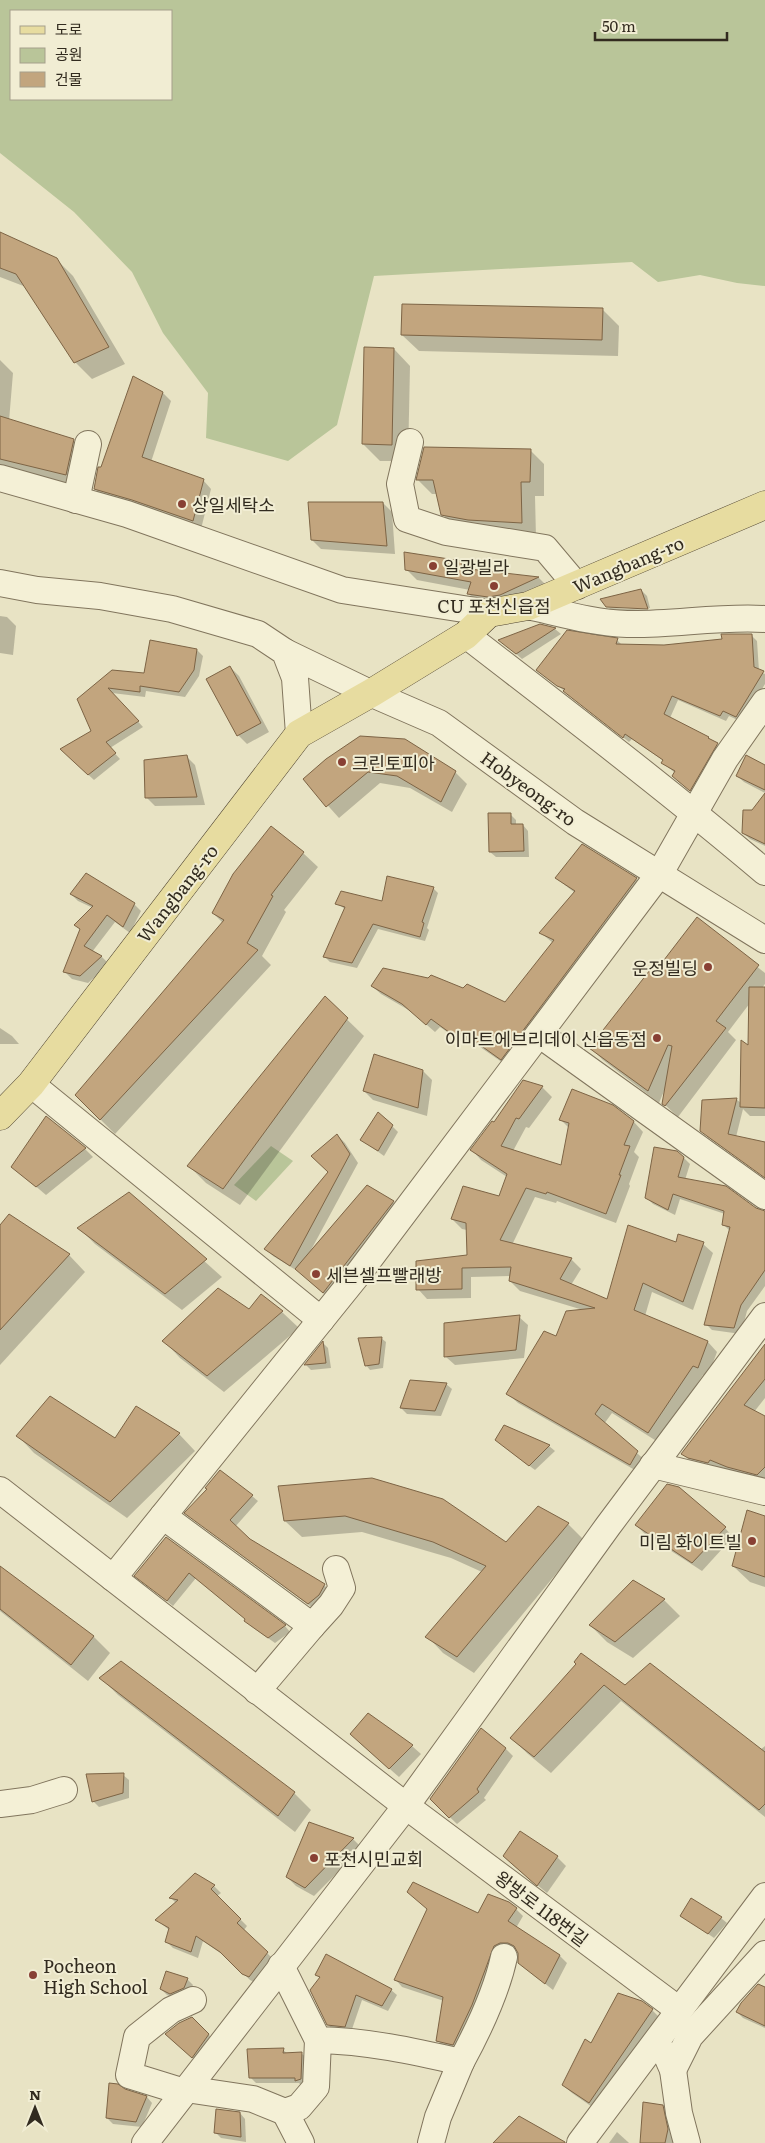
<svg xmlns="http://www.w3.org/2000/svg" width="765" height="2143" font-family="Literata,'Noto Sans KR',serif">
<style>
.green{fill:#b9c599;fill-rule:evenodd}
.shadow{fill:#0003}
.building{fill:#c2a57e;stroke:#7d6445}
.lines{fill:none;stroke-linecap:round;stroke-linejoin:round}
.minor-casing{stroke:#81755d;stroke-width:28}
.major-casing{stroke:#4f4330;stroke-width:29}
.minor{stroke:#f4f0d6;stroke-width:26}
.major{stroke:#e7dca0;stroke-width:28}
.poi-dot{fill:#884034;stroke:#f1edd3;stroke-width:2}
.labels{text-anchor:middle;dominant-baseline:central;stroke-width:4;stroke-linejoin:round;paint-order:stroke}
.poi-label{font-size:18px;fill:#322b1f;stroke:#f1edd3;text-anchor:start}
.street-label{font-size:18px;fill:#322b1f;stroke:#f1edd3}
</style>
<rect width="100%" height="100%" fill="#e8e3c4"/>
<!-- green -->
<g class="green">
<path d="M0 0H765V286L737 283 700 275 658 282 632 262 374 276 337 425 288 461 206 438 208 393 163 333 132 272 74 212 0 153ZM171 11V99H11V11Z"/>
<polygon points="271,1146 293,1161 256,1201 234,1185"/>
</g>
<!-- shadow -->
<g class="shadow">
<polygon points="0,233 56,259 73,276 125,364 92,379 75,362 26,287 0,277"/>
<polygon points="602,309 619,326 618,356 419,351 402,335"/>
<polygon points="394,349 410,366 408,461 380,461 363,444"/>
<polygon points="0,360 13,373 9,421 73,441 90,457 83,491 0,471"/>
<polygon points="163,393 171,401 151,462 203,480 211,489 201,529 103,497 95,489 101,468"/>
<polygon points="530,450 544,464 544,496 535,496 536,537 457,528 442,514 438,494 432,494 418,480"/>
<polygon points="383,503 392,512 395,554 321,549 312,540"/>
<polygon points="406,554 462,562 469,570 539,578 549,588 479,605 469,594 470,590 417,580 406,569"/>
<polygon points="641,590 647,596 650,608 606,606"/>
<polygon points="609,608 651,610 652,614 613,612"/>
<polygon points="0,616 7,617 16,626 13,655 0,653"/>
<polygon points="541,626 555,629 561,634 522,659 506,645"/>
<polygon points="751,635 757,641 759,671 765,674 765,684 742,722 729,716 726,721 678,700 670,718 709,738 723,750 696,795 679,782 675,773 663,763 664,761 632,739 629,742 538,670 617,640 622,645 664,646 723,640"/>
<polygon points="197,650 203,656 199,676 185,697 146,691 145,697 112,693 143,727 110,748 120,759 94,780 67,755 93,731 111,671 145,675"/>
<polygon points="230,667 239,676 269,732 247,744 238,735"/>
<polygon points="186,756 195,765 205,805 155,806 146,797"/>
<polygon points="327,760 455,772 467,784 452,812 410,788 380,783 339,818 305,780"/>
<polygon points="765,766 765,793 744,782 737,776"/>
<polygon points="765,795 765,846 750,839 743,833 753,811"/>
<polygon points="510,814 516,820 516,825 523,825 528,831 529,857 496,857 490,852"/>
<polygon points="271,828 303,853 318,867 284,910 286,912 262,956 271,965 115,1134 76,1095 223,923 213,913"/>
<polygon points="582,846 636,879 645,888 509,1067 470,1040 466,1045 440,1027 435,1032 412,1012 381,994 372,986 464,990 505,1003 553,943 541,933 575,893 556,878"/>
<polygon points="433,888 438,893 427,928 429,930 425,941 378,929 357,968 330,962 325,957 346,910 337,903 383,903"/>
<polygon points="71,894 134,904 141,911 130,933 115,922 92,952 102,957 109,964 88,983 72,979 65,972 81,930 76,925 93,908 78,901"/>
<polygon points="697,919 765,973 765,984 762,988 765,988 765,1116 750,1116 743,1109 736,1137 765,1144 765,1178 709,1138 701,1130 736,1099 741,1103 749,1047 750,1003 728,1032 736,1040 678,1117 663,1103 664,1091 659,1103 603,1060 591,1048 654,975"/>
<polygon points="325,998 364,1036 240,1205 206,1183 189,1166"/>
<polygon points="0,1028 12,1036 19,1044 0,1044"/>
<polygon points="423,1071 432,1080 427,1116 373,1100 364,1091"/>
<polygon points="542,1087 552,1097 529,1128 526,1127 513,1151 562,1166 569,1128 561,1120 634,1122 643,1132 634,1152 639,1157 629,1184 630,1186 616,1223 557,1201 556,1203 535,1197 512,1245 571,1259 581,1269 571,1285 608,1301 677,1243 703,1244 713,1253 693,1310 652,1292 645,1316 708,1342 717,1352 708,1376 703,1375 658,1442 612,1413 604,1424 647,1462 640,1473 518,1403 508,1394 556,1337 583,1310 520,1291 510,1281 511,1276 471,1277 471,1298 427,1299 418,1289 469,1256 467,1230 462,1229 452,1219 500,1197 507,1177 481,1160 472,1150 494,1123"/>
<polygon points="392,1126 398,1132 384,1156 362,1140"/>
<polygon points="337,1135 345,1143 358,1163 311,1250 367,1186 393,1202 401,1210 332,1301 299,1272 273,1256 265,1248 329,1172"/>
<polygon points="85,1149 93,1157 46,1195 13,1167"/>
<polygon points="684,1158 690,1164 685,1180 765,1213 765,1286 747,1311 741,1334 712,1330 706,1324 730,1231 723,1224 725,1214 680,1199 675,1215 653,1204 646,1197"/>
<polygon points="129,1194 222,1277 182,1310 95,1244 79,1228"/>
<polygon points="9,1216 69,1255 85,1272 0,1365 0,1227"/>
<polygon points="261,1296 282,1312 299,1328 224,1392 180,1358 164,1341 249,1311"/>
<polygon points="519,1317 528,1325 524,1358 455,1365 446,1357"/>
<polygon points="381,1338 386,1342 383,1368 370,1370 366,1365"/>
<polygon points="323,1343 328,1348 331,1368 311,1370 306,1365"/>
<polygon points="765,1346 765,1398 754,1412 765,1418 765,1482 691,1462 683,1453"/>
<polygon points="446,1384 452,1389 441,1416 407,1414 401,1408"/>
<polygon points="136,1408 179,1434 195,1451 127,1518 34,1453 18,1436 115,1440"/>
<polygon points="504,1427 549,1446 555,1451 535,1470 503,1446"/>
<polygon points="208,1489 252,1496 258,1501 235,1527 250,1540 324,1585 330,1591 314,1609 186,1513"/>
<polygon points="443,1500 507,1544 568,1524 584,1540 474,1673 443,1653 427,1636 482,1572 451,1558 362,1532 302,1537 285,1521"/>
<polygon points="765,1517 765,1587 750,1582 733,1566"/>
<polygon points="636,1525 725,1528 733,1537 702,1571 645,1534"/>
<polygon points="166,1538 285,1626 290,1632 275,1643 251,1626 246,1619 196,1578 173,1606 142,1581"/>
<polygon points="0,1568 94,1637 110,1653 88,1681 0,1611"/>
<polygon points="633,1581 664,1600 680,1616 633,1658 607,1642 590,1625"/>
<polygon points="578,1664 760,1750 765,1746 765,1817 621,1701 551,1773 528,1754 511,1738"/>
<polygon points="101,1678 294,1793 311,1810 295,1832 118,1695"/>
<polygon points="368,1714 412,1746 421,1754 399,1777 360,1743"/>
<polygon points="505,1748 513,1756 484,1798 486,1800 457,1824 431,1799"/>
<polygon points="123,1775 129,1780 129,1798 99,1807 93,1801"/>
<polygon points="310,1824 353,1839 362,1848 314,1896 296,1886 287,1877"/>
<polygon points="557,1857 566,1866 547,1893 513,1865"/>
<polygon points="195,1875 214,1886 221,1893 217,1896 247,1926 244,1930 274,1960 256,1983 250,1980 229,1959 203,1941 198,1958 173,1948 166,1941 169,1930 157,1920 176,1903 171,1898"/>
<polygon points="516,1909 523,1916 516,1928 560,1956 567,1963 553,1990 519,1963 518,1950 507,1949 460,2051 445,2048 438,2041 444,2001 402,1987 396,1980 479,1915"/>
<polygon points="681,1915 721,1918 727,1923 714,1938"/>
<polygon points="167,1973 187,1979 193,1985 189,1993 176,1999 167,1995 161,1989"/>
<polygon points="317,1975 391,1990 397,1995 388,2011 362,2000 351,2032 335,2031 328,2025 320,1978"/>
<polygon points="765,1988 765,2028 743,2018 737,2012"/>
<polygon points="652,2010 661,2019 598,2111 572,2093 563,2085 591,2044"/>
<polygon points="192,2018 214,2040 198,2063 172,2040"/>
<polygon points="283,2050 288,2054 302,2054 308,2059 307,2084 302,2086 299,2083 256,2083 250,2077"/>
<polygon points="124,2090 147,2097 152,2103 142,2127 113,2124 107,2118"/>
<polygon points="662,2106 671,2116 675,2143 641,2143"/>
<polygon points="240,2113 245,2119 246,2142 221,2138 215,2132"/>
<polygon points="617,2132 628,2142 629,2143 609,2143"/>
</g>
<!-- building -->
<g class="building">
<polygon points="0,232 57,258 109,347 74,363 16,274 0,268"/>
<polygon points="402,304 603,308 602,340 401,335"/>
<polygon points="364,347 394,348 392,445 362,444"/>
<polygon points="133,376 163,392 142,457 204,479 193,521 132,500 94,489 98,467 101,467"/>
<polygon points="0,416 74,439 66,475 0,459"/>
<polygon points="424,447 531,449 530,482 521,482 522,523 468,520 441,515 433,480 416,480"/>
<polygon points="308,502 383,502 387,546 311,540"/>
<polygon points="404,552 462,561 461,568 539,577 500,595 488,597 467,594 471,582 405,570"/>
<polygon points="641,589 648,609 606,607 600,599"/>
<polygon points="540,624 556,628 516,654 498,640"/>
<polygon points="567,630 618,638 616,644 664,645 722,639 721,634 752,634 754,667 764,671 736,717 723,711 720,716 672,696 664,714 709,737 708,738 718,743 690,791 672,776 675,771 661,763 663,760 625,734 623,738 563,691 565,689 557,686 536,670"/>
<polygon points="150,640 197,649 194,670 179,692 140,686 140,692 108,688 139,721 106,742 116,753 88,775 60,749 91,731 77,699 112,670 144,673"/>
<polygon points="230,666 261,723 237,736 206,679"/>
<polygon points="360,736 405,739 456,771 441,802 397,776 368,772 326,807 303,779 326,759"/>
<polygon points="187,755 197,797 145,798 144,760"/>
<polygon points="746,755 765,765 765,790 736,776"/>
<polygon points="765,793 765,844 742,833 743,810 752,810"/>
<polygon points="488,813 511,813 511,824 523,824 524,851 489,852"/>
<polygon points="271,826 304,852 271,895 273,896 247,943 258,950 100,1120 75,1095 224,920 212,913 233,874"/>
<polygon points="582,844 637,878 501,1060 462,1032 457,1038 431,1019 426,1025 402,1004 371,986 383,968 428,978 431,975 463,988 467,984 505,1002 554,940 539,933 575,891 555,878"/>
<polygon points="86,873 135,903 123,927 107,915 84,946 102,956 80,976 63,972 80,929 74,925 93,906 70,894"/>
<polygon points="387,876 434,887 422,922 424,923 420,937 373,924 352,963 323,957 345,907 335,904 341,891 382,901"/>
<polygon points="697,917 759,965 716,1021 726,1028 665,1106 662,1104 672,1046 668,1045 648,1091 589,1048 650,970 654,973"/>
<polygon points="749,987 765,987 765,1108 740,1107 741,1040 748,1045"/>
<polygon points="325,996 348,1018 223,1189 187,1166"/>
<polygon points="374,1054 423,1070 418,1108 363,1091"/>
<polygon points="523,1080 543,1086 519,1119 516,1118 501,1146 561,1165 569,1123 559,1120 572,1089 613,1105 634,1121 624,1145 630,1146 619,1175 621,1175 606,1214 547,1192 546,1194 526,1188 500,1240 572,1258 560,1279 607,1299 628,1225 676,1242 678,1234 704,1242 683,1302 643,1283 634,1310 708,1341 698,1368 693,1366 648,1433 602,1404 595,1414 638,1451 630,1465 506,1394 544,1331 556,1336 566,1311 595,1308 509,1281 511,1267 462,1268 462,1289 416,1290 416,1261 467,1255 466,1223 451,1219 463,1186 499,1196 507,1174 470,1150 492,1121 494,1122"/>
<polygon points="737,1098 728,1134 765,1142 765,1178 700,1131 702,1100"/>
<polygon points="378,1112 393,1125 378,1151 360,1140"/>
<polygon points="46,1116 86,1148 36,1187 11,1167"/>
<polygon points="337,1134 350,1154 290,1266 264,1249 328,1172 311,1156"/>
<polygon points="654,1147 677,1151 684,1157 678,1177 726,1186 756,1208 765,1211 765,1270 741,1305 734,1328 704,1325 730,1227 722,1225 724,1211 673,1194 668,1210 645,1198"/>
<polygon points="367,1185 394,1201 323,1293 295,1269"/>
<polygon points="129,1192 207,1259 165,1294 77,1228"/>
<polygon points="9,1214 70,1254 0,1330 0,1225"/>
<polygon points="218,1288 249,1309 261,1294 283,1311 207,1376 162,1341"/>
<polygon points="520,1315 516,1350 444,1357 444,1323"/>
<polygon points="382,1337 379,1364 365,1366 358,1338"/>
<polygon points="323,1341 326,1363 304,1365"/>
<polygon points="765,1344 765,1379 744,1405 765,1416 765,1467 757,1475 727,1467 710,1460 708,1463 688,1458 681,1454"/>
<polygon points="410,1380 447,1383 435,1411 400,1408"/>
<polygon points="50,1396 115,1438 136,1406 180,1433 110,1502 16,1436"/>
<polygon points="504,1425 550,1445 529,1466 495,1440"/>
<polygon points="220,1470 253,1495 230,1520 250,1539 325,1584 319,1595 308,1604 184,1513 207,1489 205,1488"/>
<polygon points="372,1478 443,1499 506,1542 538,1506 569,1523 457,1657 425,1637 486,1566 433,1542 345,1516 284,1521 278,1486"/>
<polygon points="667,1484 679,1487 726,1527 692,1563 635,1525"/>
<polygon points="747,1510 765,1516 765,1577 732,1566"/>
<polygon points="166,1537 286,1625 268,1638 244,1621 245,1619 189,1573 167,1601 134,1576"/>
<polygon points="0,1566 94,1636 71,1665 0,1609"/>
<polygon points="633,1580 665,1599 615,1642 589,1625"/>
<polygon points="581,1653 625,1685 650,1663 765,1752 765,1804 759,1810 604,1685 534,1757 510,1738 576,1664 574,1662"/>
<polygon points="121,1661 295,1792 278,1816 99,1678"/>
<polygon points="368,1713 413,1745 389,1769 350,1734"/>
<polygon points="481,1728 506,1748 477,1789 479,1792 449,1818 430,1799"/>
<polygon points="124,1773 123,1793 92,1802 86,1774"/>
<polygon points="309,1822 354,1838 305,1888 286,1877"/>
<polygon points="520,1831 558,1856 537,1886 503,1856"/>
<polygon points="195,1873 215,1885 211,1889 241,1919 237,1923 268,1952 249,1977 242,1974 220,1952 196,1936 191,1952 165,1942 169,1928 155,1920 178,1900 169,1898"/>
<polygon points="413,1882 478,1913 488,1894 509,1902 517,1908 508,1921 560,1955 545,1984 518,1963 518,1953 514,1946 508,1943 500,1943 494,1946 472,2005 453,2045 436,2041 443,1997 394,1980 427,1909 407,1892"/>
<polygon points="691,1898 722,1917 708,1934 680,1916"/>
<polygon points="326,1954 392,1989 382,2006 356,1995 345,2027 327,2025 310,1990 320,1977 315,1975"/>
<polygon points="166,1971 188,1978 184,1988 170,1994 160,1989"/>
<polygon points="758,1984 765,1987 765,2026 736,2012 741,2003"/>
<polygon points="618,1993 642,2001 653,2009 589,2103 562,2085 585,2039 591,2043"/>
<polygon points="192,2017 209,2034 192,2058 165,2034 179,2023"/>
<polygon points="284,2048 283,2053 302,2052 301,2079 295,2081 295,2078 249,2078 247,2049"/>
<polygon points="109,2083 118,2084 125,2089 147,2096 136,2122 106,2118"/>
<polygon points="643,2102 663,2105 668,2129 665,2143 640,2143"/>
<polygon points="216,2109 240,2112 241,2137 214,2133"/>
<polygon points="519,2116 565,2142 565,2143 493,2143"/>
</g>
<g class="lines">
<defs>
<g id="minor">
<polyline points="410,442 400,484 407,519 446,532 545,548 577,586"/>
<polyline points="0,478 127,514 342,590 489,613"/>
<polyline points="76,500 88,444"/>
<polyline points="0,583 37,590 100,596 172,609 258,634 285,652 295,678 299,734"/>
<path d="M528 606C560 613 594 623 627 624 673 625 719 616 765 619"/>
<path d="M466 635C567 713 668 790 765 872"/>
<polyline points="285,652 370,693 439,723 575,822 765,940"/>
<polyline points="539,1034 765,1196"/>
<polyline points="31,1084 321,1320"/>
<polyline points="653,1465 765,1492"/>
<polyline points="0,1490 406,1806 679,2010"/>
<polyline points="163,1516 312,1626 257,1691"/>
<polyline points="113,1578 358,1274 660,873 725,759 765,702"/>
<polyline points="312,1626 331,1605 342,1588 336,1569"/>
<polyline points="0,1804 32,1800 64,1790"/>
<path d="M281 1966 318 2040C367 2041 413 2051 461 2062L438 2117 431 2143"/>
<polyline points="666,2054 673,2070 679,2113 687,2143"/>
<path d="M461 2062C479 2029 496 1994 504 1957"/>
<polyline points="673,2070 690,2036 765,1954"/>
<polyline points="186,2089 253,2099 285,2112 299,2107 316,2087 318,2040"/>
<polyline points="184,2092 129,2075 137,2037 171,2010 193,2000"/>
<polyline points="285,2112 301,2143"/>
<polyline points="145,2143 406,1806 608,1526 765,1316"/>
<polyline points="580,2143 765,1896"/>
</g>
<polyline id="major" points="0,1116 31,1084 299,734 373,692 466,635 489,613 528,606 765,505"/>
</defs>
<!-- minor casing -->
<use href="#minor" class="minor-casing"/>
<!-- major casing -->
<use href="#major" class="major-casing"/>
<!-- minor -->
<use href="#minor" class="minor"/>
<!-- major -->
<use href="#major" class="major"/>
</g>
<!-- markers -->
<g class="poi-dot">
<circle cx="182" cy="504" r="5"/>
<circle cx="433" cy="566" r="5"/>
<circle cx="494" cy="586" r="5"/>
<circle cx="342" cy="762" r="5"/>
<circle cx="708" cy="967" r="5"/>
<circle cx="657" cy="1038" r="5"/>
<circle cx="316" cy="1274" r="5"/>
<circle cx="752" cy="1541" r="5"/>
<circle cx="314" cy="1858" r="5"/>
<circle cx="33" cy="1975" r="5"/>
</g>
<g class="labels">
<!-- poi labels -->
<g class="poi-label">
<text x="192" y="504">상일세탁소</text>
<text x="443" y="566">일광빌라</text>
<text x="494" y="605" text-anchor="middle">CU 포천신읍점</text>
<text x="352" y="762">크린토피아</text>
<text x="698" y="967" text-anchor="end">운정빌딩</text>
<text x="647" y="1038" text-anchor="end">이마트에브리데이 신읍동점</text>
<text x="326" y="1274">세븐셀프빨래방</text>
<text x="742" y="1541" text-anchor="end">미림 화이트빌</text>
<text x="324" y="1858">포천시민교회</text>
<text x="43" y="1965">Pocheon<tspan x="43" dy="21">High School</tspan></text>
</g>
<!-- street labels -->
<g class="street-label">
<text transform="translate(628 564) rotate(-23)">Wangbang-ro</text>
<text transform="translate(529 788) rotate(36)">Hobyeong-ro</text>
<text transform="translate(177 893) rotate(-52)">Wangbang-ro</text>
<text transform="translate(542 1908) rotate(37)">왕방로 118번길</text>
</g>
</g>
<!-- legend -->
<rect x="10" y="10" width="162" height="90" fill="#f1edd3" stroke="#a59f8b"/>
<rect x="20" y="26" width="25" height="8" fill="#e7dca0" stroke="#a59f8b"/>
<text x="55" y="35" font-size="15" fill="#322b1f">도로</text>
<rect x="20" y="48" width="25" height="15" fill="#b9c599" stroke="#a59f8b"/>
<text x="55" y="60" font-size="15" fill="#322b1f">공원</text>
<rect x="20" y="72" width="25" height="15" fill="#c2a57e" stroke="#a59f8b"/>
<text x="55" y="85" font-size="15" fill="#322b1f">건물</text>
<!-- north arrow -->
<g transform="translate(35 2108)" stroke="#f1edd3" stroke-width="4" paint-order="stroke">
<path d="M0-4L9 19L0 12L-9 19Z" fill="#322b1f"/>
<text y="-8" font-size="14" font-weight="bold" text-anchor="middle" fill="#322b1f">N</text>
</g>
<!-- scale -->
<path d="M595 32v8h132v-8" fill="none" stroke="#322b1f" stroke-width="2.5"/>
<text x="602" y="32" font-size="15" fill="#322b1f" stroke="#f1edd3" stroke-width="4" paint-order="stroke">50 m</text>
</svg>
